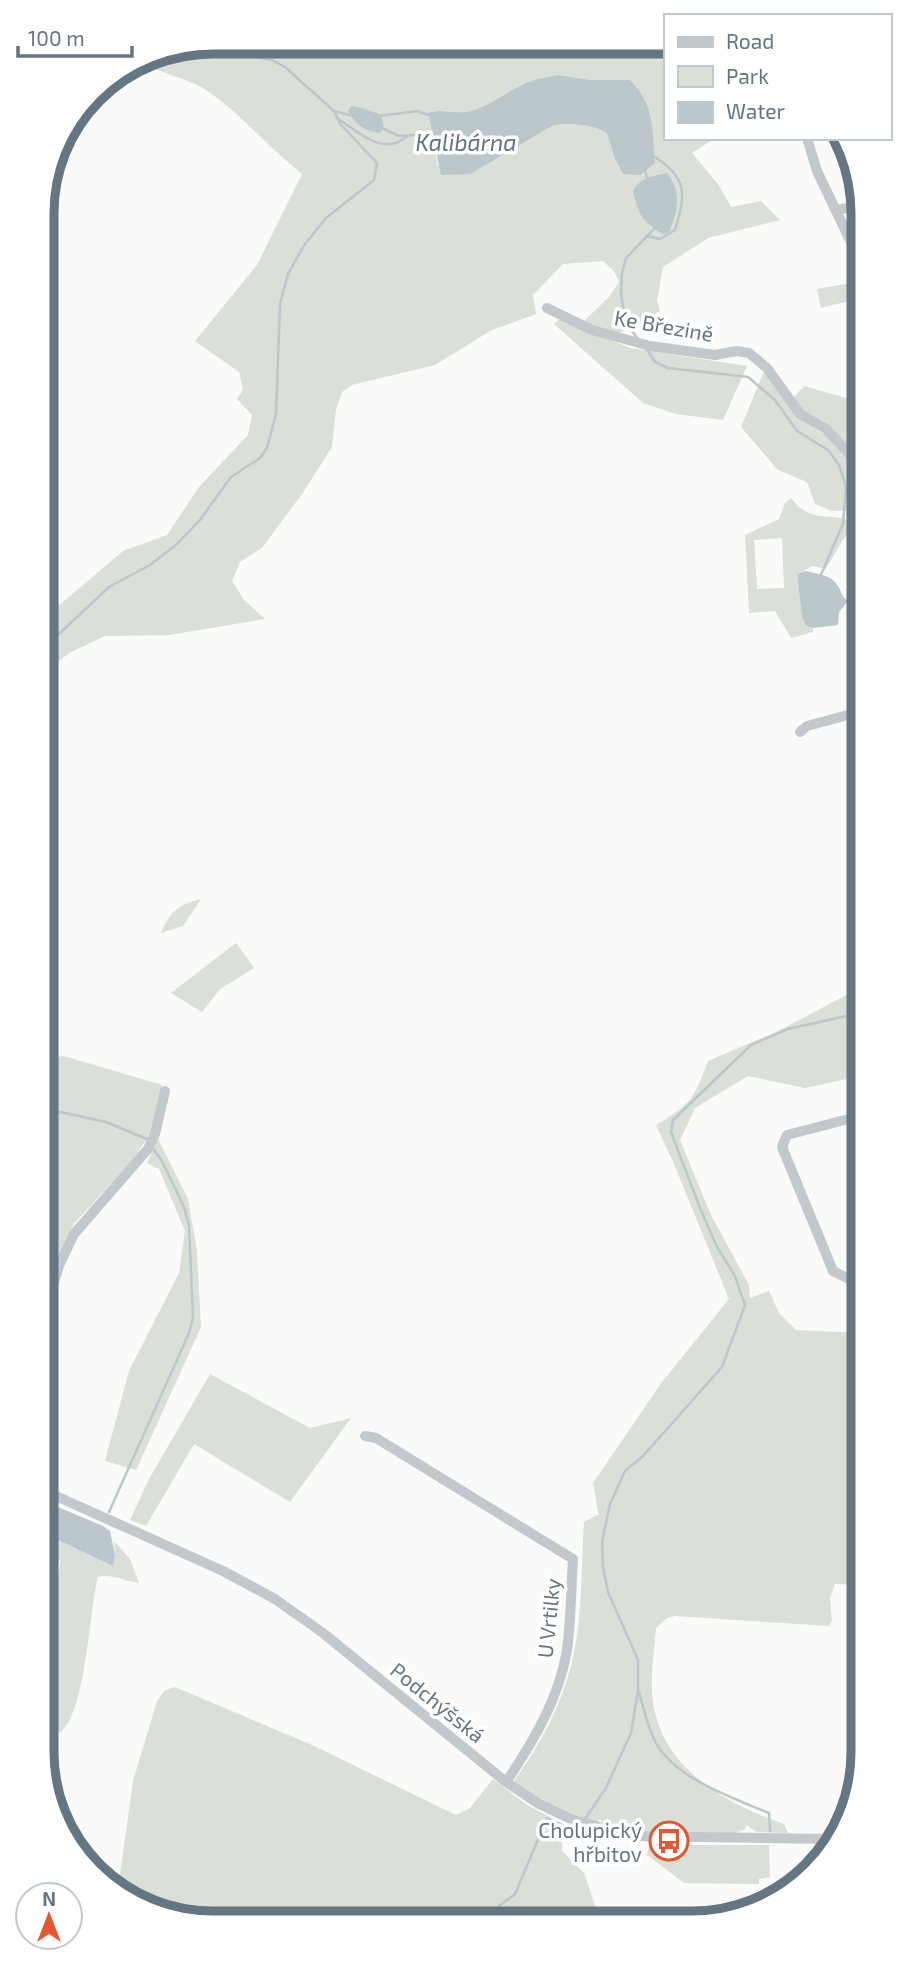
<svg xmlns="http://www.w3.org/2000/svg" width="905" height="1965" font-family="'Exo 2',sans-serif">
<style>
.green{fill:#dadfd7;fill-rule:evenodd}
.water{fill:#bbc7cb}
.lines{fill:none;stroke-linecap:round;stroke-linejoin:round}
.stream{stroke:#bbc7cb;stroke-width:2.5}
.minor{stroke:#c3c8cc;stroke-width:10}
.labels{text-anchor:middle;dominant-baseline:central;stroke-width:7;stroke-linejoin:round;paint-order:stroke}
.street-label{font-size:21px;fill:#657683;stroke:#fff}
.poi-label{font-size:21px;fill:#657683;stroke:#fff;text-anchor:end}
.water-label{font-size:23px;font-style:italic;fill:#60757c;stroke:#fff}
.rim{fill:none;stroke:#657683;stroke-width:9}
</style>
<rect width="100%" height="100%" fill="#fafaf8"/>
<!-- green -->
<g class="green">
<path d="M214 42H251L263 48 267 42 611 45 665 50V138H715L692 153 718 184 731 207 761 201 780 220 708 238 663 267 657 300 660 311 616 335 582 323 609 297 619 282 614 271 603 261 563 264 533 295 536 314 490 331 435 365 352 385 342 392 336 409 332 447 302 494 262 548 240 562 232 581 244 600 265 619 169 635 105 636 69 653 44 674V614H49L123 551 167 535 199 487 248 435 252 415 237 399 243 390 239 372 195 341 257 265 302 174C269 148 243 116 209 92 188 77 160 75 140 60L148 55ZM558 75 591 80H630L623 174 615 159 608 133C593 124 571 123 554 125L481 167 438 166 428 113C442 108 456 115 471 111 493 105 510 90 531 81 539 78 549 77 558 75Z"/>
<polygon points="857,282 857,299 821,308 817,289"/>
<polygon points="560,319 630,348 747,366 723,420 676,414 643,403 554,324"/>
<polygon points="764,371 791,410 804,422 824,434 856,465 858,510 832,511 815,504 807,482 778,470 741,427"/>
<polygon points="804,386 856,401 858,454 830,428 804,412 794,397"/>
<path d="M791 498C813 528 837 508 855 525L842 541 826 569 813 566 797 574 802 617 806 626 813 628V632L791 638 775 611 749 613 745 535 779 519 785 503ZM782 538 784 588 757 589 754 540Z"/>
<path d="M201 899 183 926 161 933C170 911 178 905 201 899Z"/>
<polygon points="236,943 254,968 220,989 202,1012 171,993"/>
<path d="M860 988V1076L805 1088 748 1076 695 1108 680 1140 711 1215 749 1285 750 1298 769 1291 779 1313 796 1330 861 1333 862 1585 835 1584 830 1598 832 1621 829 1626 675 1616 667 1618 656 1628C654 1654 649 1683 654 1708 666 1771 729 1805 784 1824L788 1833 757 1832 746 1825 745 1829 736 1833 629 1831 604 1825 600 1819 597 1825 588 1819 587 1821 534 1798 514 1781C540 1745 560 1708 571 1666 583 1622 581 1567 584 1522L597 1515 599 1516 593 1483 662 1382 729 1299 674 1164 656 1125C691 1104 694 1099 708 1061L776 1032Z"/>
<polygon points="64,1056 162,1085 150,1134 134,1158 74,1224 46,1283 45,1058"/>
<polygon points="158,1139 188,1199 197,1251 201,1327 136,1470 105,1461 129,1371 179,1273 185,1231 159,1169 147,1163"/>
<polygon points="210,1374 310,1428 351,1418 290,1502 194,1444 146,1526 130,1520 149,1479"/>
<path d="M47 1535 113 1566 115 1555 114 1541 130 1559 139 1583C125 1581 111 1573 98 1577 89 1610 86 1716 59 1733L55 1724 48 1630 61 1558 51 1577 47 1593Z"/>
<polygon points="175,1687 312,1745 456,1815 470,1808 493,1779 527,1805 571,1828 562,1838 562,1851 584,1873 599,1918 180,1920 118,1889 133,1781 157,1701 164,1691"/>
<polygon points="649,1845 769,1845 770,1877 759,1879 759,1884 684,1883 647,1855"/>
</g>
<!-- water -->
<g class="water">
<path d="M558 75 591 80H630C655 105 652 130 655 163L640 175 623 174 615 159 607 133C593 124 570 123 554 125L470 174 441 175 428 113C442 108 456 115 471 111 493 105 510 89 531 81 539 78 549 77 558 75Z"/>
<path d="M351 106 363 108 381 115 384 128 380 133C365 132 355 124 348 111Z"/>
<path d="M667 173C682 191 678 212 669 232L663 234C642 221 639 216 633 191 639 178 653 176 667 173Z"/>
<path d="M805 571C817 574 831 574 838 586 842 592 841 596 848 601L839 612 838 625 813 628 806 626 802 617 797 574Z"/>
<path d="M58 1507 103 1526 110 1531 115 1555 113 1566 47 1535C47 1523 45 1513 58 1507Z"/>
</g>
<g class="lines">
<!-- stream -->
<g class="stream">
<polyline points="223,42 232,44 242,42"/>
<polyline points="204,44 202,47 209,49 272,60 285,67 334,111 353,116"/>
<polyline points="379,116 417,111 431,116"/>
<path d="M340 120C359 133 385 157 407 136"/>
<polyline points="382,128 399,136 433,134"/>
<polyline points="644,167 648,181"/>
<path d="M646 236 660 239 675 230C686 195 688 177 653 156"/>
<polyline points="637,338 625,320 621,294 622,273 626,258 655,228"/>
<polyline points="646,348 655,362 668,368 748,377 775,400 797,431 828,450 839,465 846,487 843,524 820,577"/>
<polyline points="845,601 859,603"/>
<polyline points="44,648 109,587 150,565 177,544 200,520 231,477 260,458 267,448 276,414 280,304 288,274 305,244 326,218 374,180 377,163 341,125 334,111"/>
<polyline points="46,1105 56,1111 106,1122 147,1139"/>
<polyline points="109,1512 189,1333 193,1318 189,1225 184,1207 162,1161 154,1150"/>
<path d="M639 1692C644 1710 648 1728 656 1743 676 1779 733 1798 769 1813L770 1831"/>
<polyline points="585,1819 606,1788 631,1733 638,1691 638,1660 608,1592 603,1567 602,1542 610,1504 625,1471 643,1456 722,1367 745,1305 735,1276 717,1247 700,1208 671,1132 673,1120 751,1045 788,1029 860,1013"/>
<polyline points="489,1918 495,1909 515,1894 547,1818 576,1833 579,1828"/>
</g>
<!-- minor -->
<g class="minor">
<polyline points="807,138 817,171 857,255"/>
<polyline points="837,210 857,206"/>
<polyline points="547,308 592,330 650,346 715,355 737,351 749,353 767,368 800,414 826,429 858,463"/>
<polyline points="859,721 859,735"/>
<polyline points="800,732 807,726 859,712"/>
<polyline points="860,1116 787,1135 782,1147 833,1271 861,1285"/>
<polyline points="46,1309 59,1266 74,1234 148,1149 155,1134 165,1091"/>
<path d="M365 1436 376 1438 573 1559C571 1589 571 1621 567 1650 559 1699 533 1742 506 1782"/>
<polyline points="47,1492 223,1571 275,1599 323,1633 506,1782 539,1804 573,1820 633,1836 834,1839"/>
</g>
</g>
<!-- icons -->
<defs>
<symbol id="bus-ring" viewBox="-11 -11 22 22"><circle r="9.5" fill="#fff" stroke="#e4572e" stroke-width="1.5"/><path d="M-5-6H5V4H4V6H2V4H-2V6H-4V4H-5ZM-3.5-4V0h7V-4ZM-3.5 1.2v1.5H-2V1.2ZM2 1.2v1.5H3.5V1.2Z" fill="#e4572e"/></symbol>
</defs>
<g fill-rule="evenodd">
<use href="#bus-ring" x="647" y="1819" width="44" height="44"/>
</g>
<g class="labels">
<!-- street labels -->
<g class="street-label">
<text transform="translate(664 325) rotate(10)">Ke Březině</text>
<text transform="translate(548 1618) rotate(-84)">U Vrtilky</text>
<text transform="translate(438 1702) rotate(39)">Podchýšská</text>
</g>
<!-- poi labels -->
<g class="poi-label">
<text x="642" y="1829">Cholupický<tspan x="642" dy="24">hřbitov</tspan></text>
</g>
<!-- water labels -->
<g class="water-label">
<text x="466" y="142">Kalibárna</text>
</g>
</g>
<!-- crop -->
<path d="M0 0H905V1965H0ZM213 54H692A159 159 0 0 1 851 213V1752A159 159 0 0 1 692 1911H213A159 159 0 0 1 54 1752V213A159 159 0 0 1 213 54Z" fill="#fff" fill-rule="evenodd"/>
<path class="rim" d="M213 54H692A159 159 0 0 1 851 213V1752A159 159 0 0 1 692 1911H213A159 159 0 0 1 54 1752V213A159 159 0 0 1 213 54Z"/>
<!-- legend -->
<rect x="664" y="14" width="228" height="126" fill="#ffffff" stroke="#c1c8cd" stroke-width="2"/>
<rect x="678" y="37" width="35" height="10" fill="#c3c8cc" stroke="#c1c8cd" stroke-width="2"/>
<text x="726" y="49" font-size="21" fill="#657683">Road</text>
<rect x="678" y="66" width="35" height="21" fill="#dadfd7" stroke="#c1c8cd" stroke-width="2"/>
<text x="726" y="84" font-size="21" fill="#657683">Park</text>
<rect x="678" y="102" width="35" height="21" fill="#bbc7cb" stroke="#c1c8cd" stroke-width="2"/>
<text x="726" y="119" font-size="21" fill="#657683">Water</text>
<!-- north arrow -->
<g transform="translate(49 1916)"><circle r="33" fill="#ffffff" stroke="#c1c8cd" stroke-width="2"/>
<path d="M0-5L12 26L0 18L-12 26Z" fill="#e4572e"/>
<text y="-10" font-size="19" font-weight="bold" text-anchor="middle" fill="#657683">N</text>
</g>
<!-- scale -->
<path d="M18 46v10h114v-10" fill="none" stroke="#657683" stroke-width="3.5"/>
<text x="28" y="46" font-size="21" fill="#657683" stroke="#ffffff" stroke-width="5" paint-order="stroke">100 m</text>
</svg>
